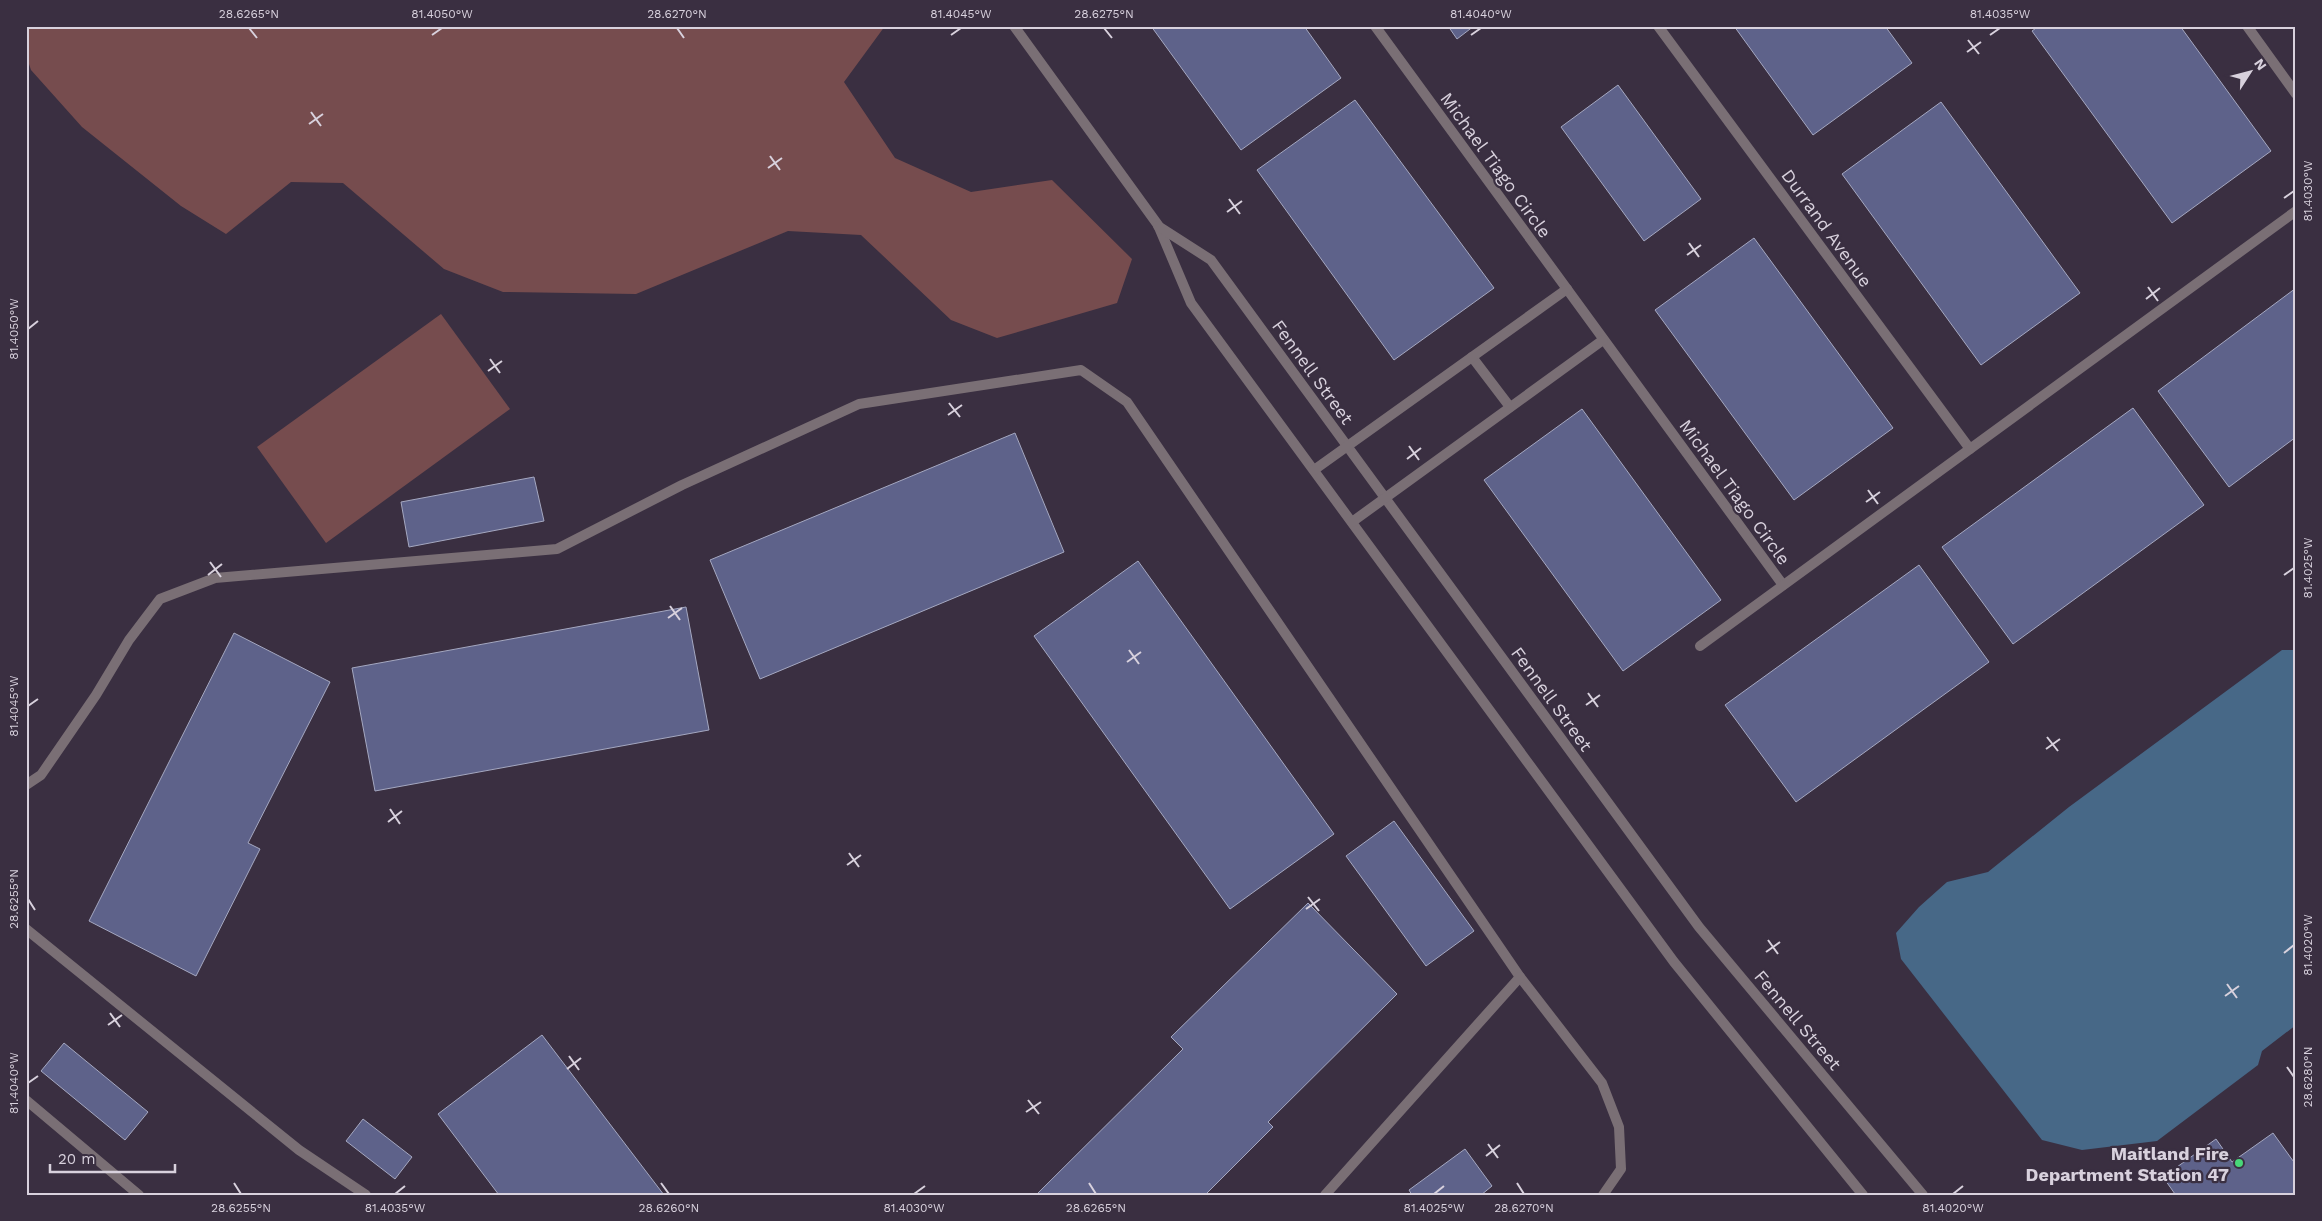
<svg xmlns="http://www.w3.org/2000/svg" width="2322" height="1221" font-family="'Work Sans',sans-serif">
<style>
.green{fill:#764c4e}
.water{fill:#476887}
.building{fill:#5e628a;stroke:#a5a8c1}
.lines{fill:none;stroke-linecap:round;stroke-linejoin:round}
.service{stroke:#7a6f75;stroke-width:10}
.minor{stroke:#7a6f75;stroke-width:10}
.ticks{fill:none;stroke:#d8d1dd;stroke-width:2}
.poi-dot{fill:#48d779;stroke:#3a2f41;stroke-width:2}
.labels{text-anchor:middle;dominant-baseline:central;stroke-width:4.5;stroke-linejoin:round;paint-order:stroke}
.street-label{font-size:18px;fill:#d8d1dd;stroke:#3a2f41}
.poi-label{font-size:18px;font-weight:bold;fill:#d8d1dd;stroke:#3a2f41;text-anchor:end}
.neatline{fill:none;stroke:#d8d1dd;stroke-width:2}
.ticks-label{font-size:12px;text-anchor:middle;fill:#d8d1dd}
</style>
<rect width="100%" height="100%" fill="#3a2f41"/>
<!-- green -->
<g class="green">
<polygon points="26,26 885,26 844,82 895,158 971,192 1052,180 1132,259 1117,303 997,338 951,320 861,235 788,231 636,294 503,292 444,269 343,183 291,182 226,234 181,206 82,127 31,70 26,55"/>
<polygon points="441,314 510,409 326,543 257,447"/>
</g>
<!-- water -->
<polygon class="water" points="2282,650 2296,650 2296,1025 2262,1051 2258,1065 2157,1141 2082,1150 2042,1140 1901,959 1896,933 1919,907 1947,882 1988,872 2069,807"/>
<!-- building -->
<g class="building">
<polygon points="1151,26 1304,26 1341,78 1241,150"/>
<polygon points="1448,26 1474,26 1457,39"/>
<polygon points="1734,26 1885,26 1912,63 1813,135"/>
<polygon points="2039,26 2180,26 2271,151 2172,223 2032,31"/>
<polygon points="1618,85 1701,199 1644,241 1561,127"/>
<polygon points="1355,100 1494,288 1394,360 1257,170"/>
<polygon points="1941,102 2080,293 1981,365 1842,174"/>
<polygon points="1754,238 1893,428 1794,500 1655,310"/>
<polygon points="2296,288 2296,437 2229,487 2158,391"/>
<polygon points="2133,408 2204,505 2013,644 1942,547"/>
<polygon points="1582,409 1721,600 1623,671 1484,480"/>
<polygon points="1015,433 1064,552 760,679 710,560"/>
<polygon points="534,477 544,521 409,547 401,502"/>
<polygon points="1138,561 1334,834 1230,909 1034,636"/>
<polygon points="1919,565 1989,662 1796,802 1725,705"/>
<polygon points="686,607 709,730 375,791 352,668"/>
<polygon points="234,633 330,682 248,843 260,849 196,976 89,921"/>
<polygon points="1394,821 1474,931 1426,966 1346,856"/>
<polygon points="1308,903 1397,994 1268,1122 1273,1127 1205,1195 1036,1195 1183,1049 1171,1037"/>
<polygon points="542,1035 664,1195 499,1195 438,1114"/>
<polygon points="64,1043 148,1112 125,1140 41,1071"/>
<polygon points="363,1119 412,1157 395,1179 346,1141"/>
<polygon points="2273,1133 2296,1165 2296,1195 2174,1195 2175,1194 2163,1177 2216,1139 2232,1162"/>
<polygon points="1465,1149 1492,1186 1481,1195 1412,1195 1409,1190"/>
</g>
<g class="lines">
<!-- service -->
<g class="service">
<polyline points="26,785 41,775 96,695 129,640 160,599 215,578 557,549 682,485 859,404 1081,370 1127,402 1520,977 1602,1083 1619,1127 1621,1169 1603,1195"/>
<polyline points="26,929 299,1150 366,1195"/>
<polyline points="26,1100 139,1195"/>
<polyline points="1325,1195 1520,977"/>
</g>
<!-- minor -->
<g class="minor">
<polyline points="1014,26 1158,225 1191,303 1674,962 1863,1195"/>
<polyline points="1375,26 1783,585"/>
<polyline points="1658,26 1970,449"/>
<polyline points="2247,26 2296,94"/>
<polyline points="1158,226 1211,260 1699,927 1923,1195"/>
<polyline points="1472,357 1510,407"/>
<polyline points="1314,470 1567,289"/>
<polyline points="1352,522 1603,340"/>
<polyline points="1700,646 2296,211"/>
</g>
</g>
<!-- ticks -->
<path class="ticks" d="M249 28 257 38M677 28 684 38M1104 28 1112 38M432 35 442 28M951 35 961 28M1471 35 1481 28M1990 35 2000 28M1968 40 1979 54M1967 52 1981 42M311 112 321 126M309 124 323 114M770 156 780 170M768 168 782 158M2284 198 2294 191M1229 199 1240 214M1227 212 1242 201M1689 243 1699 257M1687 255 1701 245M2148 287 2158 301M2146 299 2160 288M28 329 38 321M490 359 500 373M488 371 502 361M949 403 960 417M948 415 962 405M1409 446 1419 460M1407 459 1421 448M1868 490 1878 504M1866 502 1880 492M210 562 221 577M208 575 222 564M2284 575 2294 568M670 606 680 620M668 618 682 608M1129 650 1139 664M1127 662 1141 652M1588 693 1598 707M1586 705 1600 695M28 706 38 699M2047 737 2058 751M2046 749 2060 739M390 809 400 824M388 822 402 811M849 853 859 867M847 865 861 855M1308 897 1319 911M28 899 35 910M1306 909 1320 899M1768 940 1778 954M1766 952 1780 942M2284 953 2294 945M2227 984 2237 998M2225 996 2239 986M110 1013 120 1027M108 1025 122 1015M569 1056 579 1070M2287 1067 2294 1077M567 1069 581 1058M28 1083 38 1076M1028 1100 1039 1114M1026 1112 1041 1102M1488 1144 1498 1158M1486 1156 1500 1145M234 1183 241 1194M661 1183 669 1194M1089 1183 1096 1194M1517 1183 1524 1194M395 1194 405 1186M914 1194 925 1186M1434 1194 1444 1186M1953 1194 1963 1186"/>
<!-- markers -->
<circle class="poi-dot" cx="2239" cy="1163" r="5"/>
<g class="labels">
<!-- street labels -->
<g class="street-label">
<text transform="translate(1496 165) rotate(54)">Michael Tiago Circle</text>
<text transform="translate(1827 228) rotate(54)">Durrand Avenue</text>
<text transform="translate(1313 372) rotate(54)">Fennell Street</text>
<text transform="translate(1735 492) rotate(54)">Michael Tiago Circle</text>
<text transform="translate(1552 699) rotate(54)">Fennell Street</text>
<text transform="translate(1798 1020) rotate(50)">Fennell Street</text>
</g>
<!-- poi labels -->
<g class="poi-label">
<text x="2229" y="1153">Maitland Fire<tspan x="2229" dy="21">Department Station 47</tspan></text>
</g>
</g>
<!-- border -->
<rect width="2322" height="1221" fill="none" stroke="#3a2f41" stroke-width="55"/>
<!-- north arrow -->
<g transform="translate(2250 72) rotate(54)" stroke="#3a2f41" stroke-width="4" paint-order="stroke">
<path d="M0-4L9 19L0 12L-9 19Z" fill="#d8d1dd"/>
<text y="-8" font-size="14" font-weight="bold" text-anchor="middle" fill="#d8d1dd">N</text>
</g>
<!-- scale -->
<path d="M50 1164v8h125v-8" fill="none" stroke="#d8d1dd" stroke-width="2.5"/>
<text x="58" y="1164" font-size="15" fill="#d8d1dd" stroke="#3a2f41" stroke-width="4" paint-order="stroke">20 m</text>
<rect x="28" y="28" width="2266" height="1166" class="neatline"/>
<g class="ticks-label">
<text x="249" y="18">28.6265°N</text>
<text x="442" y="18">81.4050°W</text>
<text x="677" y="18">28.6270°N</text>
<text x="961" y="18">81.4045°W</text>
<text x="1104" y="18">28.6275°N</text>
<text x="1481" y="18">81.4040°W</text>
<text x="2000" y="18">81.4035°W</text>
<text transform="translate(2308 191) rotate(-90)" y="4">81.4030°W</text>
<text transform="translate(14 329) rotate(-90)" y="4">81.4050°W</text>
<text transform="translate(2308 568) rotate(-90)" y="4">81.4025°W</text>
<text transform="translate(14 706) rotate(-90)" y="4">81.4045°W</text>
<text transform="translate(14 899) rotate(-90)" y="4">28.6255°N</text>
<text transform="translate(2308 945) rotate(-90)" y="4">81.4020°W</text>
<text transform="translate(2308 1077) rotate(-90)" y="4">28.6280°N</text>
<text transform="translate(14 1083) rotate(-90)" y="4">81.4040°W</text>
<text x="241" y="1212">28.6255°N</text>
<text x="395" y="1212">81.4035°W</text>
<text x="669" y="1212">28.6260°N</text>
<text x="914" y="1212">81.4030°W</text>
<text x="1096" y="1212">28.6265°N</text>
<text x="1434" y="1212">81.4025°W</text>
<text x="1524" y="1212">28.6270°N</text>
<text x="1953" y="1212">81.4020°W</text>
</g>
</svg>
